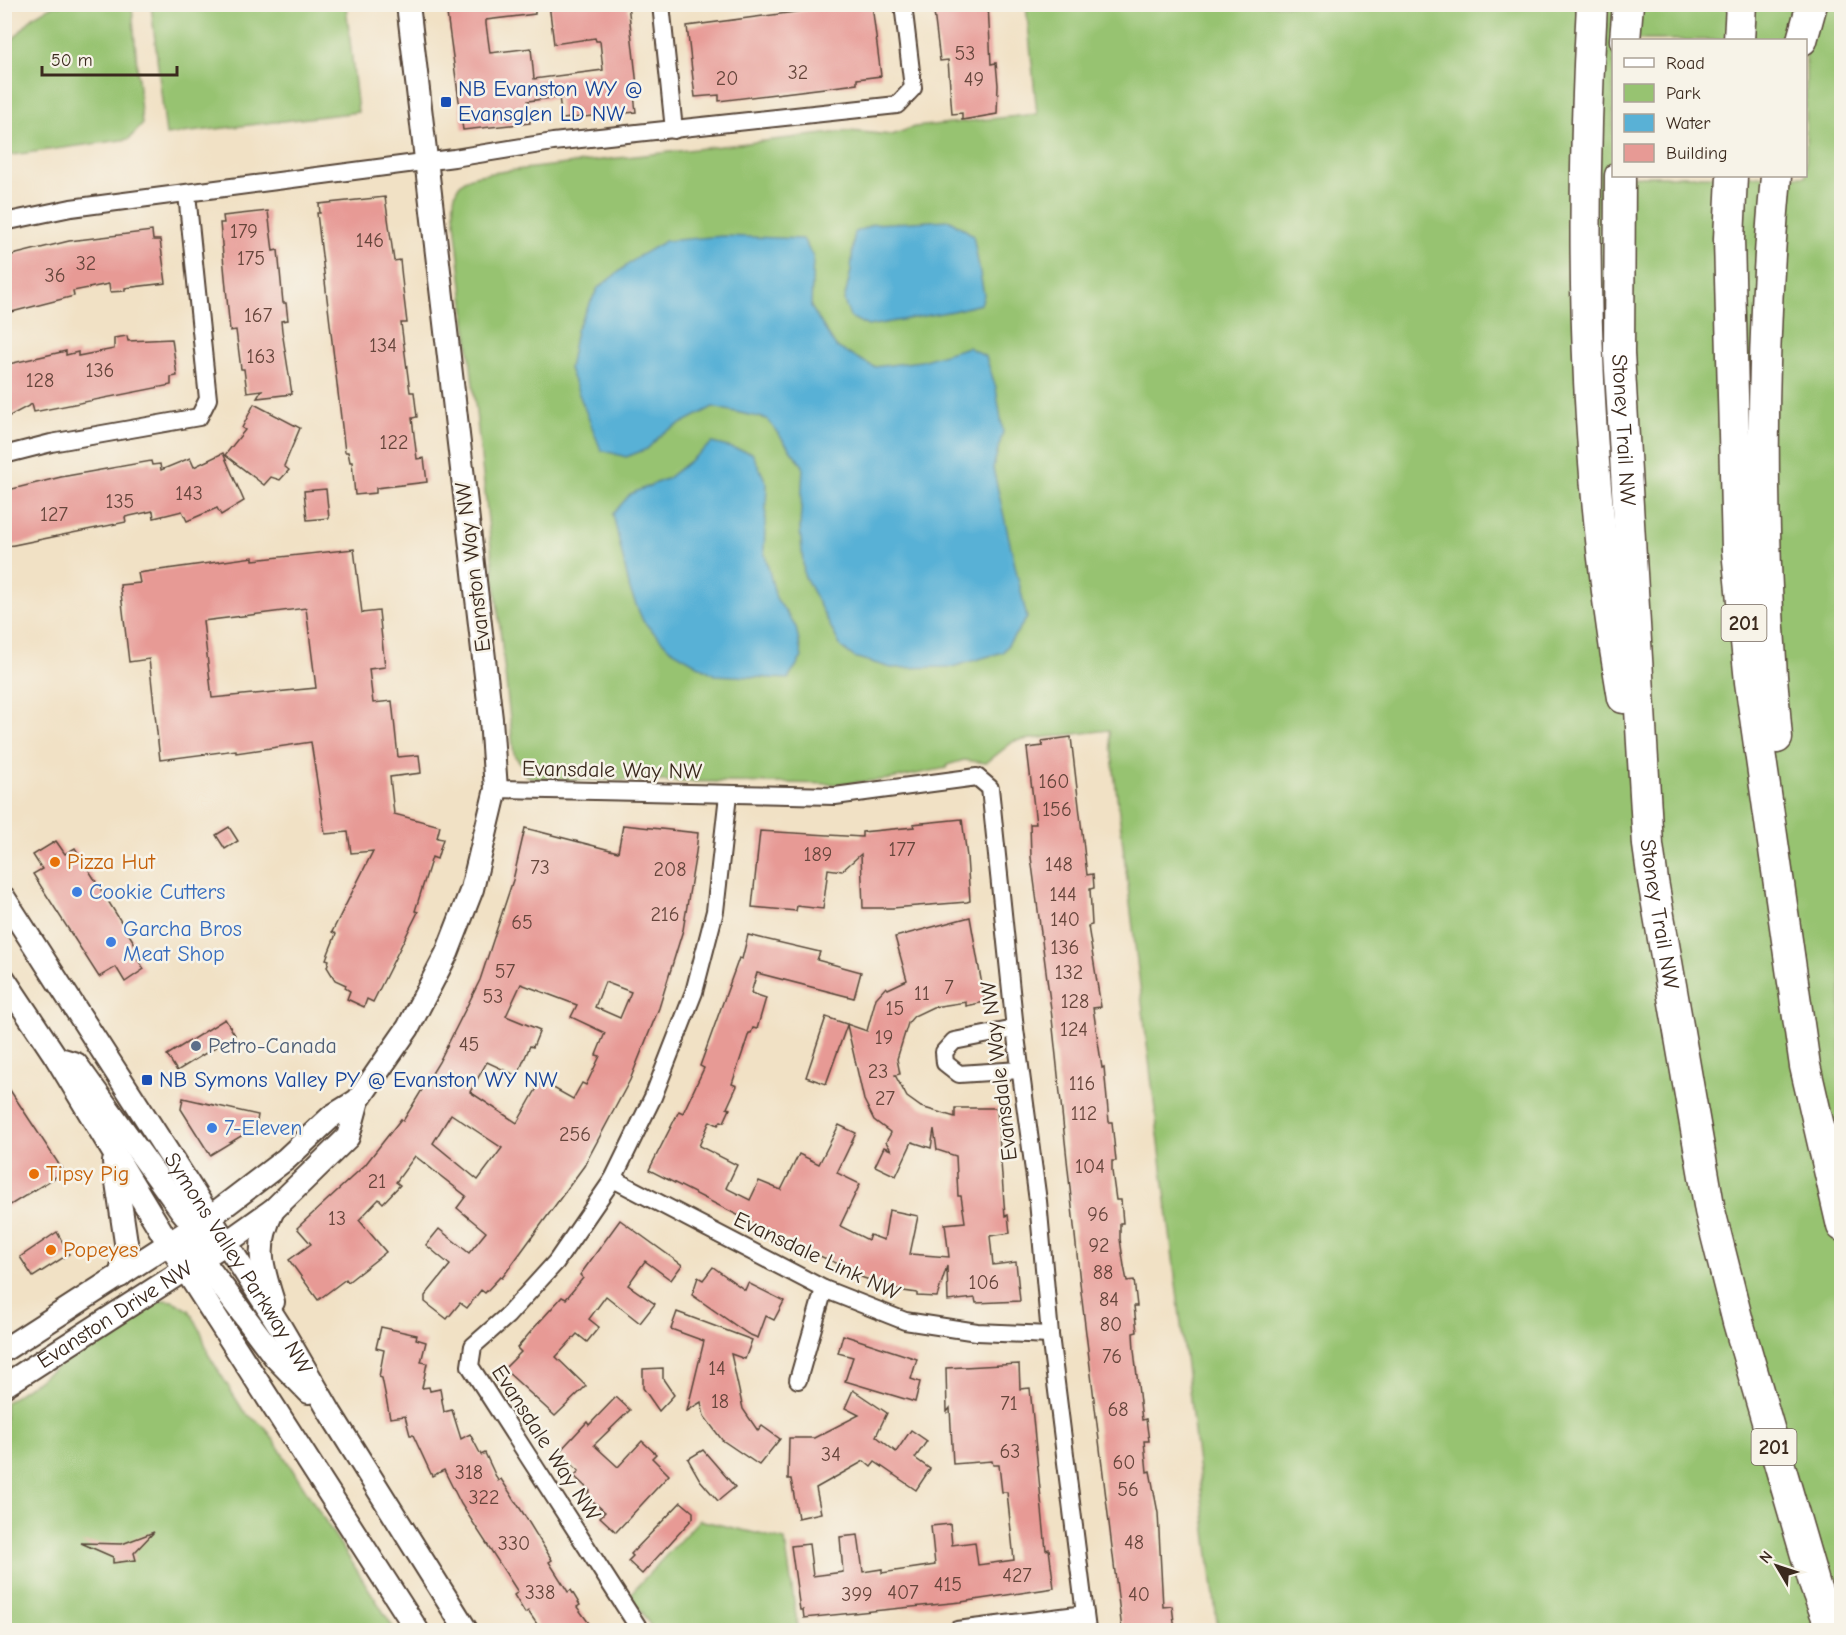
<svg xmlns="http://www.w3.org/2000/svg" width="1846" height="1635" font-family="'Comic Neue',sans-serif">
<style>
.green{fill:#97c371;stroke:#697648;stroke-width:1.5;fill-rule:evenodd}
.water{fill:#59b1d6;stroke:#4a6e7a;stroke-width:1.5}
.building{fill:#e79a95;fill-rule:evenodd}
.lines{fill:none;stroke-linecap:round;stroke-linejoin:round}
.street-casing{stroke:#564537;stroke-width:20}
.secondary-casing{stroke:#564537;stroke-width:26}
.highway-casing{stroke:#564537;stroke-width:33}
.street{stroke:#fff;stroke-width:16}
.secondary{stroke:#fff;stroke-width:22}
.highway{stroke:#fff;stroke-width:30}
.transit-dot{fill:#1a4fb4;stroke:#f7f3e8;stroke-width:2}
.food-dot{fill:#e8710a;stroke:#f7f3e8;stroke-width:2}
.shop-dot{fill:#3f7fe0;stroke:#f7f3e8;stroke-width:2}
.service-dot{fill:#5c6f8a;stroke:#f7f3e8;stroke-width:2}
.labels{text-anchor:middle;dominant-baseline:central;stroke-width:5;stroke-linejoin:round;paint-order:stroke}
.number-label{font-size:20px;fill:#66463c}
.shield{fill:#f7f3e8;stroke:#73665b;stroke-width:1.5}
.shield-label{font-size:21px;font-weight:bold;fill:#3b2a1e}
.transit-label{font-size:22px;fill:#164399;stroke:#f7f3e8;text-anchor:start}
.street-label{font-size:22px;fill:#3b2a1e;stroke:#f7f3e8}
.food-label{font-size:22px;fill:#c56008;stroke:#f7f3e8;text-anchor:start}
.shop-label{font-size:22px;fill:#366cbe;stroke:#f7f3e8;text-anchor:start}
.service-label{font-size:22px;fill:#4e5e75;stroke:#f7f3e8;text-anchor:start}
</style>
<rect width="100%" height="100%" fill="#f7f3e8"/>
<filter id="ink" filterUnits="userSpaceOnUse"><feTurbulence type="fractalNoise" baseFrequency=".0167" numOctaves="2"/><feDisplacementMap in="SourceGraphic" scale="12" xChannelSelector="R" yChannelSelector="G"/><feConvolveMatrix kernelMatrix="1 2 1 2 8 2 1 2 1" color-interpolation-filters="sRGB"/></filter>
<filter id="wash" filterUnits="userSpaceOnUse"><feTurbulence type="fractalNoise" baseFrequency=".008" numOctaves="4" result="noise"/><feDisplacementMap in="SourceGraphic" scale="24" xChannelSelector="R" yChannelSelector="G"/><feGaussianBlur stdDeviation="1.35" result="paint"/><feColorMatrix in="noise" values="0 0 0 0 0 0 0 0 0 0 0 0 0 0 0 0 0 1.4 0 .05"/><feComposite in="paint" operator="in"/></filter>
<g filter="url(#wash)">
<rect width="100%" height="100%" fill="#f1e1c5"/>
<!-- green -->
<g class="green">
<polygon points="121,5 132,7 142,125 129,139 5,156 5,48 34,16 54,5"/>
<polygon points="151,5 346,5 358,112 166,135"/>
<path d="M1026 5H1841V1630H1218L1109 730 1014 741 986 763 964 760 947 765V768L891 779 838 784 536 779 525 775 527 771 514 755 454 213C450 173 475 176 507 171L850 131 892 135 914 127 1037 114ZM1614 40H1806V176H1614Z"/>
<polygon points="163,1300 173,1301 189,1310 201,1331 208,1354 244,1412 266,1428 395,1630 5,1630 5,1403 144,1307"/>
<polygon points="699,1520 785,1540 798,1630 653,1630 630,1594"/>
</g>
<!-- water -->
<g class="water">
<polygon points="950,220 973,235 984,295 981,304 953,311 868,326 850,317 844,301 851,271 854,233 873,224"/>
<polygon points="723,236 803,239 813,257 811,307 836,347 874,367 921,361 968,347 986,357 996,388 1003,432 993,468 1027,618 1003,652 952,667 891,668 854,657 841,647 804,575 800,528 803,466 767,419 713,407 663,433 647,449 626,457 601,450 569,369 576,330 598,288 639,256 665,241"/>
<polygon points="712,443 752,453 767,484 764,551 776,598 796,627 802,657 788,679 715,675 670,649 643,621 630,590 613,514 630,494 668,478"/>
</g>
<g id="blocks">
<!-- building -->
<g class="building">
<polygon points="457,4 535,4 535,14 486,20 486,24 490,53 531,48 534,79 603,70 600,41 596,41 595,38 554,44 549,4 628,4 637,86 633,86 636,112 562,119 559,97 528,101 530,123 463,130 446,6"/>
<polygon points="933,4 988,4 991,64 996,63 998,85 997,114 962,120 962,113 952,114 948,60 940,61"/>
<polygon points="849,5 850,8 872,5 881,76 857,79 857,84 719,101 719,95 695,97 687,26"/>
<polygon points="385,197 394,261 400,260 404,298 407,323 401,323 410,392 414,392 417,417 412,418 417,459 424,458 427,482 376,488 376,493 355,495 352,462 350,462 348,452 345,452 317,213 320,213 319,204"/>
<polygon points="268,211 273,251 278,250 283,303 286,303 288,320 281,321 282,331 292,394 257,398 262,390 247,392 244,369 241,369 236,330 230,331 220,223 224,223 223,216"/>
<polygon points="152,231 153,240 160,240 166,283 125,288 125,291 110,292 109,284 73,291 74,296 4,314 4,257 69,241"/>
<polygon points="127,336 128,341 172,339 177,376 171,377 171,385 34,412 32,404 4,419 4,365 66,351 66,355 78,352 78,356 114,349 114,338"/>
<polygon points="254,404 300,428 284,466 289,470 280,480 271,477 264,485 225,455 245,430 242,428"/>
<polygon points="223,453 244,501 221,515 217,508 187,521 182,511 154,518 153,511 125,517 126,522 4,547 4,491 61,477 151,461 152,465 160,464 161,470 190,458 194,467"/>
<polygon points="326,489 329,518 307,520 304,491"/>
<path d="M354 549 362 613 379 611 385 667 369 669 373 703 392 701 398 757 419 755 421 773 390 777 394 814 440 826 437 838 443 839 437 859 432 857 415 911 418 912 373 1002 367 999 364 1007 347 999 350 991 345 988 346 985 335 980 327 967 329 960 326 959 336 934 332 932 373 851 351 853 348 832 325 834 311 742 236 753V750L160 760 149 659 129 662 120 585 140 583 138 573 253 557V560ZM306 608 316 688 212 698 203 621Z"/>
<polygon points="1071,737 1087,875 1093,874 1094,888 1090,889 1092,925 1088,926 1101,1007 1093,1008 1102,1068 1104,1067 1109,1122 1112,1122 1116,1161 1112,1161 1112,1171 1116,1200 1121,1200 1123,1223 1120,1223 1120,1239 1124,1266 1127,1281 1134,1280 1137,1306 1134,1306 1137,1332 1133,1333 1134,1350 1142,1420 1146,1419 1149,1441 1144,1441 1147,1472 1150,1471 1158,1513 1163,1607 1172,1606 1175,1630 1122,1630 1081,1292 1051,1009 1031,857 1030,824 1036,824 1027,748 1043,746 1042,741"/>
<polygon points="962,819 967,857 970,901 967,902 892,908 863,908 861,854 842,871 828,869 823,909 797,906 796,911 752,907 760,831 862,837 862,832 914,827 913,824"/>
<path d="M623 825 698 833 696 852 683 930 659 1008 630 1080 584 1166 502 1278 500 1277 485 1293 481 1290 467 1308 460 1303 447 1319 425 1302V1296L450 1265 426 1245 439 1229 469 1253 486 1232 457 1208 466 1196 415 1156 396 1182 400 1185 383 1203 379 1199 359 1220 386 1252 348 1282 346 1279 318 1300 289 1260 311 1244 297 1228 365 1165 401 1119 403 1121 439 1062 480 980 513 880 525 828 618 852ZM605 982 631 992 620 1018 595 1007ZM521 984 577 1005 571 1017 605 1033 596 1055 600 1056 586 1085 582 1083 573 1099 541 1081 517 1123 470 1092 487 1062 517 1076 530 1046 533 1047 540 1030 506 1016ZM451 1114 502 1148 478 1180 433 1143Z"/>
<polygon points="229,827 238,841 225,849 216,835"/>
<polygon points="56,841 65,854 75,848 140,952 135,955 144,969 125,982 116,967 99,977 33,874 42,869 33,855"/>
<polygon points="970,917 985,1002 966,1006 966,1002 933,1007 914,1016 908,1023 897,1059 900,1074 895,1075 907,1097 921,1107 955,1117 955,1108 997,1108 1005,1216 1008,1215 1010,1233 990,1236 993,1265 1016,1262 1020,1301 976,1303 975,1298 948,1301 947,1266 937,1297 917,1296 917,1293 890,1289 890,1287 858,1276 860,1273 808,1251 649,1170 679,1111 683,1113 704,1068 700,1066 739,958 742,959 748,935 820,952 817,960 861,972 854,998 757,973 751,993 766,998 757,1029 753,1028 751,1033 749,1033 732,1084 737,1086 727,1108 730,1109 724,1122 721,1121 718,1125 710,1121 699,1146 737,1165 726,1188 750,1200 759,1181 781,1190 799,1154 819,1164 839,1125 856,1133 837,1173 860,1184 840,1226 868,1240 870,1235 884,1240 889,1210 918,1216 910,1254 949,1257 945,1224 965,1222 961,1196 958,1196 956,1156 937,1150 934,1129 931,1148 912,1142 896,1176 875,1166 884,1147 891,1150 886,1142 891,1133 874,1120 864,1100 847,1025 826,1084 806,1077 826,1017 867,1031 876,998 886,987 888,989 907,980 895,937"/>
<polygon points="225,1019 235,1035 177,1071 167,1055"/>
<polygon points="4,1081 64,1172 4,1209"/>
<polygon points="183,1098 258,1115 256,1127 210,1155 181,1109"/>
<polygon points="620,1220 682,1265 671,1280 645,1261 628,1285 655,1304 640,1323 606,1296 589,1319 599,1327 587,1342 577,1334 556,1357 586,1386 555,1416 504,1369 521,1352 517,1348 533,1329 562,1297 566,1299 583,1278 580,1275"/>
<polygon points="57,1232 69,1254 33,1277 20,1257"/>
<polygon points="713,1267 745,1290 748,1283 784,1301 774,1320 766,1316 758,1338 748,1334 692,1295 698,1277 703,1280"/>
<polygon points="677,1312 752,1340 745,1359 731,1354 743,1409 758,1431 762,1426 780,1439 759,1465 722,1440 704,1416 701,1402 687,1411 704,1341 671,1329"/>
<polygon points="381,1327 417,1335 416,1339 426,1342 421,1362 427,1363 422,1388 429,1387 430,1391 440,1389 444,1412 452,1410 461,1439 470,1434 481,1455 485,1453 498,1481 501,1479 523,1513 552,1560 549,1562 568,1592 571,1590 580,1605 577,1607 594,1630 541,1630 528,1611 525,1613 514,1595 518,1592 461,1504 444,1470 432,1476 413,1435 410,1435 405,1416 390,1418 382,1378 379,1377 384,1350 376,1348"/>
<polygon points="843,1335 917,1359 911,1379 920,1382 915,1402 845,1381 853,1357 838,1353"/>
<polygon points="1019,1364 1020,1389 1030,1388 1046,1550 1049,1549 1054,1588 961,1602 804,1618 803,1610 800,1610 791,1546 809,1544 813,1576 843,1572 840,1537 858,1535 863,1572 882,1569 882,1573 935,1565 931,1526 950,1524 952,1545 975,1542 978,1565 1014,1560 1007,1492 1002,1492 999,1465 993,1465 992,1461 953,1464 950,1408 947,1412 946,1368"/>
<polygon points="663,1368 663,1379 674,1395 659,1411 643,1388 643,1369"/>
<polygon points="853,1390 887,1413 876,1436 896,1452 911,1430 927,1441 915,1458 930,1469 916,1490 875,1462 871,1467 864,1461 816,1488 821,1513 798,1518 791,1479 788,1479 789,1438 814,1438 859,1415 845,1408"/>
<polygon points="616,1397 630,1410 594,1445 618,1467 642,1441 656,1454 652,1458 669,1475 616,1532 600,1517 605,1512 586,1495 590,1491 574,1476 579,1471 559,1452 587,1422 589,1425"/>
<polygon points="703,1450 735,1487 718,1501 700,1480 688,1459"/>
<polygon points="681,1502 693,1512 693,1518 642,1574 628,1561 633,1556 631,1554"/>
<polygon points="154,1532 134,1553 136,1560 113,1563 113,1557 81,1543 122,1544"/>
</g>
</g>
</g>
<g filter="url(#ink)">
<use href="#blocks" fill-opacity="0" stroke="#564537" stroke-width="1.5"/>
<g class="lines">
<defs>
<g id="street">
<polyline points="661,4 674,130"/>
<polyline points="4,222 71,208 454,158 553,142 897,105 913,88 903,4"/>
<polyline points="4,455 51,443 199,417 208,399 187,194"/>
<polyline points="496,789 835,796 977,777 990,788 1015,1029 1038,1201 1050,1335 1087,1630"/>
<polyline points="1015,1029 954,1041 944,1052 945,1063 959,1074 1020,1070"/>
<polyline points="613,1179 824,1289 905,1321 977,1332 1050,1335"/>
<polyline points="798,1380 824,1289"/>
<polyline points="640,1630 470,1366 473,1346 507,1316 556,1262 613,1179 653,1097 694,992 715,911 728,795"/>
<polyline points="957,1630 1085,1614"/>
</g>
<g id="secondary">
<path id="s1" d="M4 898 281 1328 331 1414 466 1630"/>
<polyline points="4,979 56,1057 169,1244 417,1630"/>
<polyline points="63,1060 76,1064 181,1210 205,1238"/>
<polyline points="114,1162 127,1249 120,1276"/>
<polyline points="188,1248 200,1257 275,1357 309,1392"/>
<path d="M273 1302C261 1264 255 1247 273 1210"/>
<polyline points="4,1350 210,1217 286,1159 332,1116 358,1100"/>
<path id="s2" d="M4 1386 226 1243 274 1209 348 1137 358 1100 408 1028 447 953 472 889 496 789 491 719 408 4"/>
</g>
<g id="highway">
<path d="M1592 4C1579 235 1583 471 1623 698"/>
<polyline points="1625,40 1628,4"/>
<polyline points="1739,40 1741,4"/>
<polyline points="1802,40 1812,4"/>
<path id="s3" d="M1620 176 1619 353 1648 845 1653 881 1710 1211 1738 1322 1815 1586 1832 1630"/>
<polyline points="1732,176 1729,239 1737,550 1750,682 1805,1066 1842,1226"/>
<path d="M1776 176C1759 363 1760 550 1777 738"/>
</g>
</defs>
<!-- street casing -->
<use href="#street" class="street-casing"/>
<!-- secondary casing -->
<use href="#secondary" class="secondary-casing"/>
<!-- highway casing -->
<use href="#highway" class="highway-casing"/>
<!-- street -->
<use href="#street" class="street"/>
<!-- secondary -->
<use href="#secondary" class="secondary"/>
<!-- highway -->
<use href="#highway" class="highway"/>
</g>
</g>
<!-- markers -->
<g class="transit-dot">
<rect x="440" y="96" width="12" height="12" rx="3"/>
<rect x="141" y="1074" width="12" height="12" rx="3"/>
</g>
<g class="food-dot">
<circle cx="55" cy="862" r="6"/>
<circle cx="34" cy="1174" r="6"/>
<circle cx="51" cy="1250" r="6"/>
</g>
<g class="shop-dot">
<circle cx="77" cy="892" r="6"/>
<circle cx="111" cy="942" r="6"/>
<circle cx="212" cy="1128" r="6"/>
</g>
<circle class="service-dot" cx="196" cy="1046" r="6"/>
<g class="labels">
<!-- number labels -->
<g class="number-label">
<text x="965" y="53">53</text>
<text x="798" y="72">32</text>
<text x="727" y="78">20</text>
<text x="974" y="79">49</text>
<text x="244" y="231">179</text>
<text x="370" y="240">146</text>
<text x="251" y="258">175</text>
<text x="86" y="263">32</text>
<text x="55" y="275">36</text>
<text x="258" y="315">167</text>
<text x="383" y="345">134</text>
<text x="261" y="356">163</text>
<text x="100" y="370">136</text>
<text x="40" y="380">128</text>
<text x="394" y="442">122</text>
<text x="189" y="493">143</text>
<text x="120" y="501">135</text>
<text x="54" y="514">127</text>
<text x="1054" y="781">160</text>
<text x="1057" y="809">156</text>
<text x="902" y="849">177</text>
<text x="818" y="854">189</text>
<text x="1059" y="864">148</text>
<text x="540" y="867">73</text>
<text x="670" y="869">208</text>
<text x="1063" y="894">144</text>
<text x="665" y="914">216</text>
<text x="1065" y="919">140</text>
<text x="522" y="922">65</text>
<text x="1065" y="947">136</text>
<text x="505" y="971">57</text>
<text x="1069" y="972">132</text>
<text x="949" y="987">7</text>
<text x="922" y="993">11</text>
<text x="493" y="996">53</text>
<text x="1075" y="1001">128</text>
<text x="895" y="1008">15</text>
<text x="1074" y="1029">124</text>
<text x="884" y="1037">19</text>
<text x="469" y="1044">45</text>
<text x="878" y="1071">23</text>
<text x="1082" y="1083">116</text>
<text x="885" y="1098">27</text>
<text x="1084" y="1113">112</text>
<text x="575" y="1134">256</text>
<text x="1090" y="1166">104</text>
<text x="377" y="1181">21</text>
<text x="1098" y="1214">96</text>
<text x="337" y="1218">13</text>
<text x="1099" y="1245">92</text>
<text x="1103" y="1272">88</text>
<text x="984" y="1282">106</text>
<text x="1109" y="1299">84</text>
<text x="1111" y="1324">80</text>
<text x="1112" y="1356">76</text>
<text x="717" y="1368">14</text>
<text x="720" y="1401">18</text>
<text x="1009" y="1403">71</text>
<text x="1118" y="1409">68</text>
<text x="1010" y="1451">63</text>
<text x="831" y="1454">34</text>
<text x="1124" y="1462">60</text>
<text x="469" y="1472">318</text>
<text x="1128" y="1489">56</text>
<text x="484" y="1497">322</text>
<text x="1134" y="1542">48</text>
<text x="514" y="1543">330</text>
<text x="1017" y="1575">427</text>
<text x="948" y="1584">415</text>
<text x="540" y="1592">338</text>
<text x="903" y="1592">407</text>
<text x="857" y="1594">399</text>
<text x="1139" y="1594">40</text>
</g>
<!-- shield labels -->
<g class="shield">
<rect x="1721.5" y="605" width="45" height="36" rx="4.5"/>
<rect x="1751.5" y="1429" width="45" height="36" rx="4.5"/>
</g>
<g class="shield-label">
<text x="1744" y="623">201</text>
<text x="1774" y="1447">201</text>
</g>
<!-- transit labels -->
<g class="transit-label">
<text x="458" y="89">NB Evanston WY @<tspan x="458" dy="25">Evansglen LD NW</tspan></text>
<text x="159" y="1080">NB Symons Valley PY @ Evanston WY NW</text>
</g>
<!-- street labels -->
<g class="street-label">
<text stroke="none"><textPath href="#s3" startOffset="254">Stoney Trail NW</textPath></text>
<text transform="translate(473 567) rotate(-97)">Evanston Way NW</text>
<text transform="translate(612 770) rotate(1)">Evansdale Way NW</text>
<text stroke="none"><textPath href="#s3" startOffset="740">Stoney Trail NW</textPath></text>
<text transform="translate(999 1071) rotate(-97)">Evansdale Way NW</text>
<text transform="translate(817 1256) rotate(25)">Evansdale Link NW</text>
<text stroke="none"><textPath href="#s1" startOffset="434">Symons Valley Parkway NW</textPath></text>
<text stroke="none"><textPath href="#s2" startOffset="132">Evanston Drive NW</textPath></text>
<text transform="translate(546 1443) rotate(57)">Evansdale Way NW</text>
</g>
<!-- food labels -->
<g class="food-label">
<text x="67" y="862">Pizza Hut</text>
<text x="46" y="1174">Tipsy Pig</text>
<text x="63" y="1250">Popeyes</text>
</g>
<!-- shop labels -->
<g class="shop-label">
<text x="89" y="892">Cookie Cutters</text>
<text x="123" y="929">Garcha Bros<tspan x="123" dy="25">Meat Shop</tspan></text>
<text x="224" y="1128">7-Eleven</text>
</g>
<!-- service labels -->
<g class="service-label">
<text x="208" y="1046">Petro-Canada</text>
</g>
</g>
<!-- margin -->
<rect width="1846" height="1635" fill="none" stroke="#f7f3e8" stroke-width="24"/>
<!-- legend -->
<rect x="1612" y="39" width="195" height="138" fill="#f7f3e8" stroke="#aca397" stroke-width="1.5"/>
<rect x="1624" y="58" width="30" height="9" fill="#ffffff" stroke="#aca397" stroke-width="1.5"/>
<text x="1666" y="69" font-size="18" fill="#3b2a1e">Road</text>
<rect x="1624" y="84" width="30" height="18" fill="#97c371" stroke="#aca397" stroke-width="1.5"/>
<text x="1666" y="99" font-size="18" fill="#3b2a1e">Park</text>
<rect x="1624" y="114" width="30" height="18" fill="#59b1d6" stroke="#aca397" stroke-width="1.5"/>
<text x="1666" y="129" font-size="18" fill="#3b2a1e">Water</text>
<rect x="1624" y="144" width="30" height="18" fill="#e79a95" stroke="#aca397" stroke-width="1.5"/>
<text x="1666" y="159" font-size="18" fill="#3b2a1e">Building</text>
<!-- north arrow -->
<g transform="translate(1777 1566) rotate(309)" stroke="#f7f3e8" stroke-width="4.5" paint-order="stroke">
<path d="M0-4.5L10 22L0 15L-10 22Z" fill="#3b2a1e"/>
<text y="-9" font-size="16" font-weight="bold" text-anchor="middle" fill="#3b2a1e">N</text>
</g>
<!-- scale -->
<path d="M42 66v9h135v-9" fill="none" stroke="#3b2a1e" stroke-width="3"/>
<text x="51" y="66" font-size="18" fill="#3b2a1e" stroke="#f7f3e8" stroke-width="4.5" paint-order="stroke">50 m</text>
</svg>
